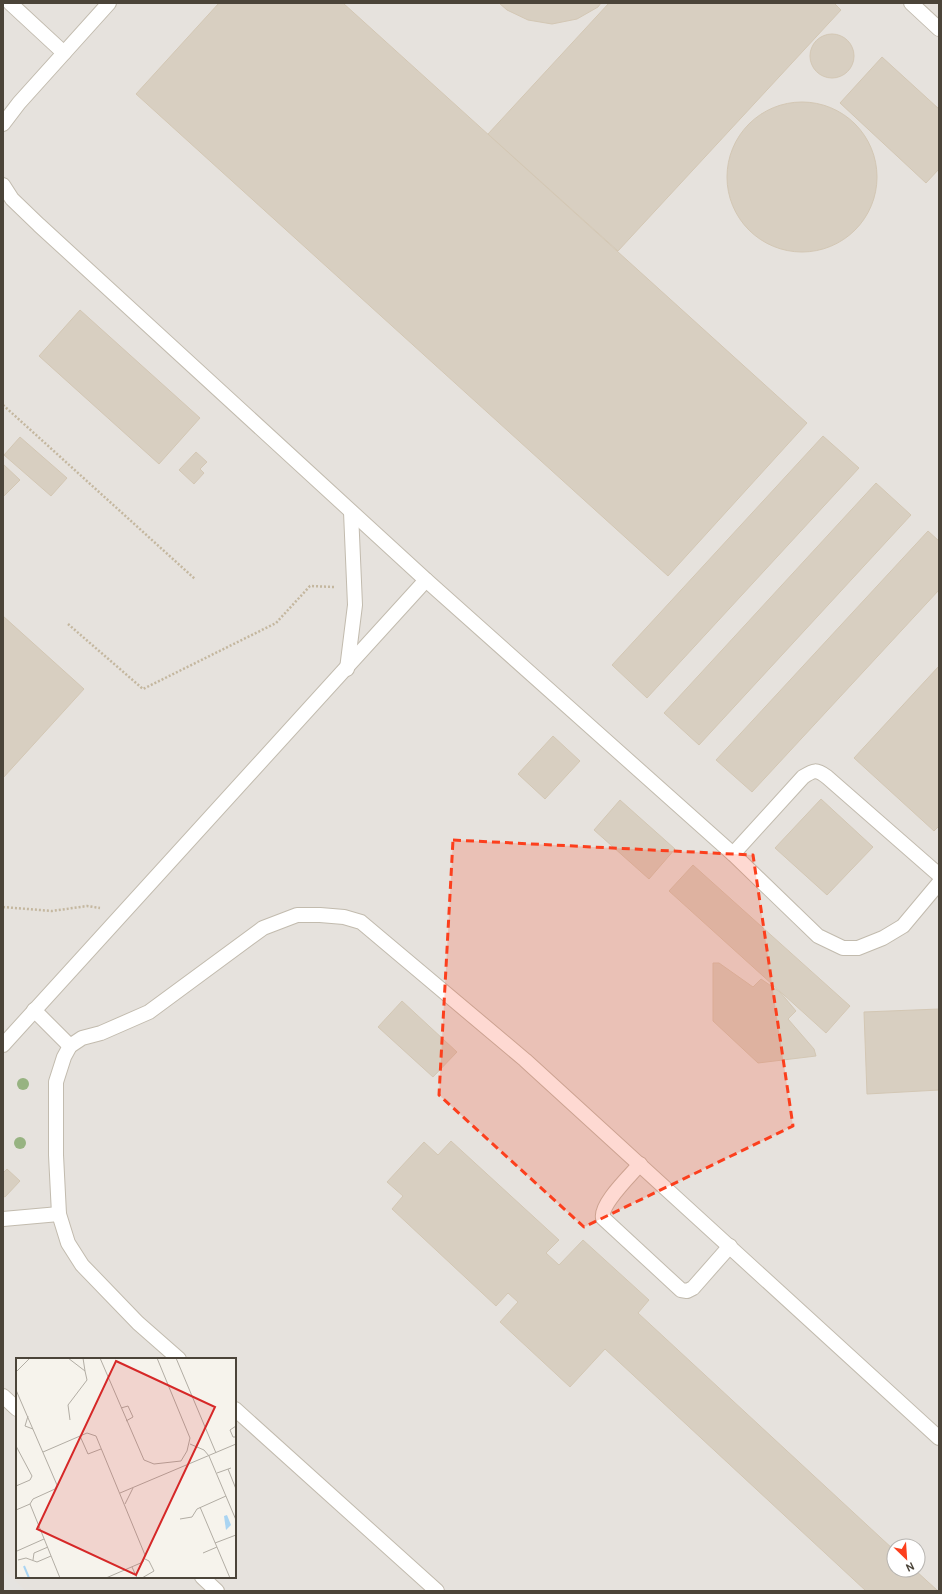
<svg xmlns="http://www.w3.org/2000/svg" width="942" height="1594" font-family="Overpass,sans-serif">
<style>
.industrial{fill:#e6e2dd;fill-rule:evenodd}
.parking{fill:#e5e3e0}
.building{fill:#d8cfc1;stroke:#d3c7b4}
.lines{fill:none;stroke-linecap:round;stroke-linejoin:round}
.service-casing{stroke:#c2bbae;stroke-width:16}
.path{stroke:#c4b79f;stroke-width:2.5;stroke-dasharray:2 2;stroke-linecap:butt}
.service{stroke:#fff;stroke-width:14}
.tree{fill:#97b381}
.marked{fill:#fc3f1d;fill-opacity:0.2;stroke:#fc3f1d;stroke-width:3;stroke-dasharray:8 5;stroke-linejoin:round}
.inset-river{fill:none;stroke:#a9d4f2;stroke-width:2}
.inset-road{fill:none;stroke:#b2ada4;stroke-width:1}
.view{fill:#d62828;fill-opacity:0.15;stroke:#d62828;stroke-width:2}
.inset-edge{fill:none;stroke:#4b4439;stroke-width:2}
</style>
<rect width="100%" height="100%" fill="#f6f3ec"/>
<!-- industrial -->
<path class="industrial" d="M3 3H939V1591H3ZM17 1359H235V1577H17ZM894 1546H918V1570H894Z"/>
<!-- parking -->
<polygon class="parking" points="3,1569 26,1591 3,1591"/>
<!-- building -->
<g class="building">
<polygon points="219,3 343,3 807,423 668,576 136,94"/>
<polygon points="499,3 601,3 598,7 577,19 552,24 528,20 507,10"/>
<polygon points="609,3 834,3 841,10 618,251 488,134"/>
<circle cx="832" cy="56" r="22"/>
<polygon points="882,57 939,109 939,169 926,183 840,103"/>
<circle cx="802" cy="177" r="75"/>
<polygon points="80,310 200,418 159,464 39,356"/>
<polygon points="823,436 859,468 647,698 612,665"/>
<polygon points="20,437 67,478 51,496 4,455"/>
<polygon points="196,452 207,462 200,469 204,473 194,484 179,470"/>
<polygon points="3,464 20,480 3,497"/>
<polygon points="876,483 911,515 699,745 664,713"/>
<polygon points="928,531 939,541 939,590 752,792 716,760"/>
<polygon points="3,616 84,689 3,778"/>
<polygon points="939,666 939,826 934,831 854,758"/>
<polygon points="553,736 580,761 545,799 518,774"/>
<polygon points="821,799 873,847 827,895 775,848"/>
<polygon points="620,800 675,849 649,879 594,830"/>
<polygon points="693,865 850,1006 826,1033 669,891"/>
<polygon points="713,963 719,963 753,987 761,979 780,992 796,1011 788,1019 814,1049 816,1056 758,1063 713,1021"/>
<polygon points="402,1001 457,1052 433,1077 378,1027"/>
<polygon points="939,1009 939,1090 867,1094 864,1012"/>
<polygon points="451,1141 559,1240 546,1253 559,1265 583,1240 649,1300 638,1313 894,1550 894,1570 915,1570 938,1591 866,1591 605,1349 570,1387 500,1322 518,1302 508,1293 496,1306 392,1209 403,1196 387,1182 424,1142 438,1155"/>
<polygon points="7,1169 20,1181 5,1197 3,1196 3,1173"/>
</g>
<g class="lines">
<defs>
<g id="service">
<polyline points="10,3 64,53"/>
<polyline points="911,3 939,29"/>
<polyline points="3,124 19,103 109,3"/>
<polyline points="3,185 12,199 39,225 426,580 733,854 818,936 843,948 858,948 883,938 903,926 939,883"/>
<polyline points="347,669 355,605 351,512"/>
<path d="M733 854 803 777C814 770 816 769 827 777L939 875"/>
<polyline points="34,1010 70,1046"/>
<polyline points="3,1045 426,580"/>
<path d="M640 1164C630 1176 600 1204 603 1218L681 1290 687 1291 693 1288 730 1246"/>
<polyline points="3,1219 59,1214"/>
<polyline points="179,1359 138,1323 82,1265 68,1243 59,1214 56,1155 56,1082 64,1057 70,1046 82,1038 101,1033 149,1012 263,928 297,915 320,915 344,917 361,922 525,1060 939,1438"/>
<polyline points="3,1396 17,1409"/>
<polyline points="235,1409 437,1591"/>
<polyline points="202,1577 217,1591"/>
</g>
</defs>
<!-- service casing -->
<use href="#service" class="service-casing"/>
<!-- path -->
<g class="path">
<polyline points="3,405 195,579"/>
<polyline points="68,624 143,689 276,623 310,586 334,587"/>
<polyline points="3,907 52,911 87,906 100,908"/>
</g>
<!-- service -->
<use href="#service" class="service"/>
</g>
<!-- trees -->
<g class="tree">
<circle cx="23" cy="1084" r="6"/>
<circle cx="20" cy="1143" r="6"/>
</g>
<!-- marked area -->
<path class="marked" d="M453 840 753 855 793 1126 584 1227 439 1095Z"/>
<!-- overview -->
<g transform="translate(16 1358)">
<rect width="220" height="220" fill="#f6f3ec"/>
<path d="M211 157 215 167 210 172 208 158Z" fill="#a9d4f2"/>
<path class="inset-river" d="M8 208 13 220"/>
<path class="inset-road" d="M52 0 69 13 71 22 52 47 54 62M67 0 69 13M84 0 128 102 138 106 165 103M141 0 174 80 171 93 165 103M160 0 200 95M0 14 14 0M0 32 41 127 39 131 17 141 14 146 44 220M105 50 112 48 117 59 110 63M12 58 9 68 17 71M220 68 214 72 217 79H220M64 78 72 96 85 91M174 86 188 92 193 98 220 162M0 88 16 118 14 122 0 128M27 94 71 75 80 78 129 197 127 204 90 220M212 111 220 131M201 115 215 110M104 135 220 86M109 146 117 130M184 149 214 220M0 152 14 146M164 161 176 159 181 151 210 138M199 185 220 177M1 193 28 181M187 195 201 189M2 202 10 200 21 204 35 198M17 202 18 195 32 189M116 209 121 220M126 220 138 213 133 203 129 201"/>
<path class="view" d="M100 3 199 49 120 217 21 171Z"/>
<rect width="220" height="220" class="inset-edge"/>
</g>
<!-- border -->
<rect width="942" height="1594" fill="none" stroke="#4b4439" stroke-width="8"/>
<!-- north arrow -->
<g transform="translate(906 1558) rotate(155)"><circle r="19" fill="#ffffff" stroke="#b7b4b0"/>
<path d="M0-3L7 15L0 10L-7 15Z" fill="#fc3f1d"/>
<text y="-6" font-size="11" font-weight="bold" text-anchor="middle" fill="#4b4439">N</text>
</g>
</svg>
